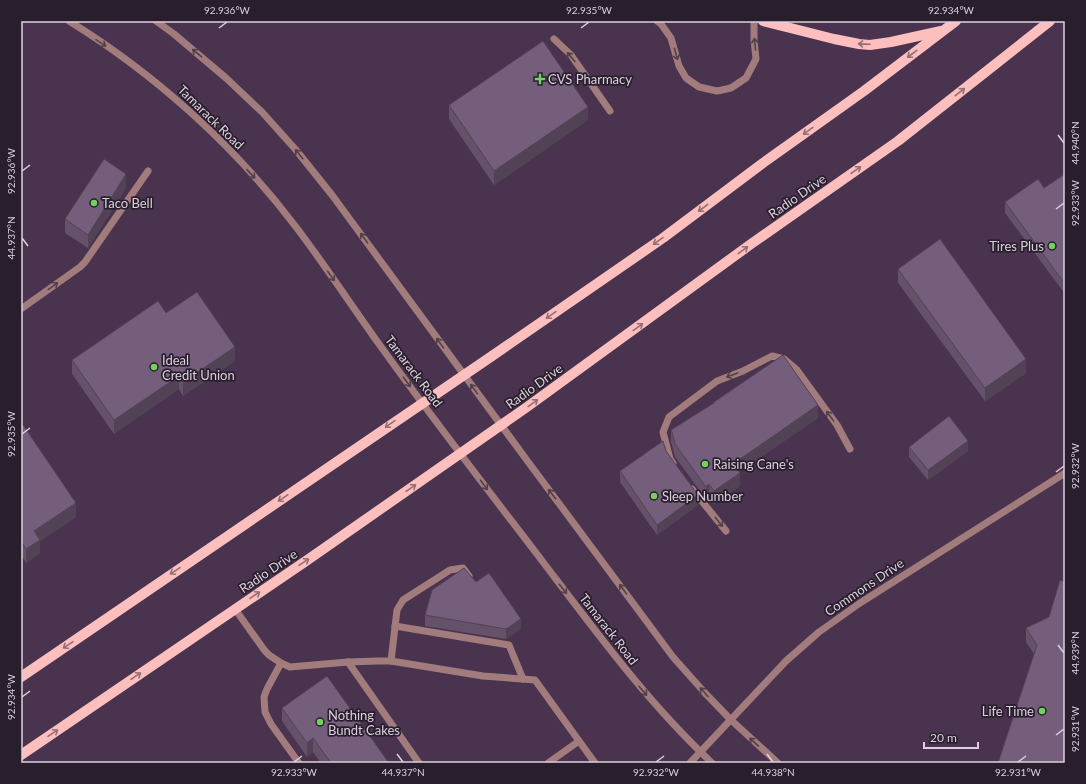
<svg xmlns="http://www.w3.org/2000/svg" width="1086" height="784" font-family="Lato,sans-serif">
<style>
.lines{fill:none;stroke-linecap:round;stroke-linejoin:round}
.minor{stroke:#a27c7c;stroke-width:7}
.major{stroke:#fcbfbe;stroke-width:10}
.wall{fill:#65516a}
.shaded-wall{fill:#524256}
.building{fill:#755e7b;stroke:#524256}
.oneway{stroke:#534048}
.oneway2{stroke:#926f75}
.ticks{fill:none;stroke:#ddd0e0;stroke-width:1.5}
.poi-dot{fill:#73d25d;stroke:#291f2c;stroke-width:1.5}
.labels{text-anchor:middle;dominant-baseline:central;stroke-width:3.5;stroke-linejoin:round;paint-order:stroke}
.poi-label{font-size:13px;fill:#ddd0e0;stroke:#291f2c;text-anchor:start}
.street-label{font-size:13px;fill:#ddd0e0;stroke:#291f2c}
.neatline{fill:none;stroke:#ddd0e0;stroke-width:1.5}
.ticks-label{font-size:10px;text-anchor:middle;fill:#ddd0e0}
</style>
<rect width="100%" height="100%" fill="#49334e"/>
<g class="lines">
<!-- minor -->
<g class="minor">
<path d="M69 21C155 74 235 146 296 227 325 265 351 305 379 344 432 418 488 490 543 562 596 632 648 703 712 763"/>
<polyline points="156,21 174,34 226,78 262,112 296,150 332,195 526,459 673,657 705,693 731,720 778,763"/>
<polyline points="657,21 661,24 671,38 679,66 686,78 699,87 717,91 731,88 746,78 756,59 754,40 754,21"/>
<polyline points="554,39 571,55 610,111"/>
<polyline points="21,309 80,267 85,262 148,171"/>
<polyline points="673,463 670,459 663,432 669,417 717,381 743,371 772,356 784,359 797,370 837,425 850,449"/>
<polyline points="692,489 726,531"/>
<polyline points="235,609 265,651 269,655 281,663 267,689 264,697 265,712 271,724 299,763"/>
<polyline points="395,626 509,645 523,679"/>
<polyline points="391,661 397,610 403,600 450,570 463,568 469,576"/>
<polyline points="348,662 419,763"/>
<polyline points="281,663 290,667 348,662 378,661 391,661 483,676 535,680 595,763"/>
<polyline points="548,763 579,741"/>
<polyline points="690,763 786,661 819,632 860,603 1065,473"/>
</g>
<!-- major -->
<g class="major">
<polyline points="763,21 834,39 859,44 870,45 891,42 941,31"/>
<polyline points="21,677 492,356 663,238 763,163 864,91 956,21"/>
<polyline points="21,755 306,561 527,407 751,244 898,141 1050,21"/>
</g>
</g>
<!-- wall -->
<g class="wall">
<polygon points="449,105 588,120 494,185 449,119"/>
<polygon points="1065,174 1065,294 1005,213 1005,202 1044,188"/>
<polygon points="126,188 88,248 65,233 65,219"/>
<polygon points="898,269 1026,373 985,401 898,283"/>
<polygon points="166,313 235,361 183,396 179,389 114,434 72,374 72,360"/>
<polygon points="714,402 818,418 739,472 740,486 714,504 709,497 706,499 675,457 672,445 671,443 671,430 714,403"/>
<polygon points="21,422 76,517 40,541 40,553 26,563 21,555"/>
<polygon points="909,447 968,451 928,480 909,457"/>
<polygon points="666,451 698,505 657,535 620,482 620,471"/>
<polygon points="476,582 521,629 506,639 425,626 425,615"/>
<polygon points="1049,617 1034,654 1026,642 1026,628"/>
<polygon points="282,708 389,763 321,763 313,752 307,757 282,721"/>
</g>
<!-- shaded-wall -->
<g class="shaded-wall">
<polygon points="588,107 588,120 494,185 494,171"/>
<polygon points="126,174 126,188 88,248 88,235"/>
<polygon points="235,347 235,361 183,396 183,382"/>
<polygon points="1026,359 1026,373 985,401 985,388"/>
<polygon points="179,376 179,389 114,434 114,420"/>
<polygon points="818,405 818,418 733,476 733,464"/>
<polygon points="968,441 968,451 928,480 928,470"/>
<polygon points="740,473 740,486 714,504 714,491"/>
<polygon points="709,484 709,497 706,499 706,487"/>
<polygon points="698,495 698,505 657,535 657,525"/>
<polygon points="76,503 76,517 40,541 40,553 26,563 26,549 34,531"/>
<polygon points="521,619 521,629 506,639 506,629"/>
<polygon points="313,738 313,752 307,757 307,743"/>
</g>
<!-- building -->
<g class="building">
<polygon points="543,41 588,107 494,171 449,105"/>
<polygon points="104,159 126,174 88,235 65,219"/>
<polygon points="1065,174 1065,284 1005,202 1038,179 1044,188"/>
<polygon points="940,239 1026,359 985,388 898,269"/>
<polygon points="197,292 235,347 183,382 179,376 114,420 72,360 158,301 166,313"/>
<polygon points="783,355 818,405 733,464 740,473 714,491 709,484 706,487 675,444 672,432 671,430 714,403 714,402"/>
<polygon points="949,416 968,441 928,470 909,447"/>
<polygon points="21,422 76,503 34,531 40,540 26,549 21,541"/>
<polygon points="663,441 666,451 698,495 657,525 620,471"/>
<polygon points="464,568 476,582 489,573 521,619 506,629 425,615 432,590"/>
<polygon points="1060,580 1065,582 1065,763 998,763 1037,645 1026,628 1049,617"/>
<polygon points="327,676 389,763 331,763 313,738 307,743 282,708"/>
</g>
<!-- one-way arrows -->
<defs><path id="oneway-shaft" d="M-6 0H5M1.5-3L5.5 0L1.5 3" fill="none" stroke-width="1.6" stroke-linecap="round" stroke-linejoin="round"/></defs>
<g class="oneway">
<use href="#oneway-shaft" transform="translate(101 43) rotate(34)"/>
<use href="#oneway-shaft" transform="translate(755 44) rotate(-95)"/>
<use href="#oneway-shaft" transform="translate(197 53) rotate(-140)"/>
<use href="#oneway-shaft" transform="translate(676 54) rotate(74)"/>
<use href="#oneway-shaft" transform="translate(571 57) rotate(-130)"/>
<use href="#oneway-shaft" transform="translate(299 154) rotate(-129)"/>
<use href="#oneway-shaft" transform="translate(251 174) rotate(47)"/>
<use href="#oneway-shaft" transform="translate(364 238) rotate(-126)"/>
<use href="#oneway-shaft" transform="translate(331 276) rotate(55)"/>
<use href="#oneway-shaft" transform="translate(53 286) rotate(-36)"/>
<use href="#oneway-shaft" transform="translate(440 343) rotate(-126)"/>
<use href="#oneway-shaft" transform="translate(732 375) rotate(160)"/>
<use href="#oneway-shaft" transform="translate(407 382) rotate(53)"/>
<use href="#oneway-shaft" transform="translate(474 389) rotate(-126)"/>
<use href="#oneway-shaft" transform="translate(830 416) rotate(-126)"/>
<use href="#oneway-shaft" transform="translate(484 485) rotate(54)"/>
<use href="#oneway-shaft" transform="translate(552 494) rotate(-127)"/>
<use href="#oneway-shaft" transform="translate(719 522) rotate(51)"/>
<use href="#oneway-shaft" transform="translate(563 589) rotate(52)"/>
<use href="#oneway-shaft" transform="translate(623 589) rotate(-126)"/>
<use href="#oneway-shaft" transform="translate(643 691) rotate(49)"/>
<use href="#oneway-shaft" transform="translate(704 692) rotate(-132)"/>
<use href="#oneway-shaft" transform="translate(754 742) rotate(-137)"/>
</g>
<g class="oneway2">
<use href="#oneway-shaft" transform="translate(864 44) rotate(-178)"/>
<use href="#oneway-shaft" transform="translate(912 54) rotate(143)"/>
<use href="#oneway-shaft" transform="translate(960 92) rotate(-38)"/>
<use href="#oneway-shaft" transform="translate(808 131) rotate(144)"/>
<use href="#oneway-shaft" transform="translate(856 170) rotate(-35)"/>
<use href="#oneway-shaft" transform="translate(703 208) rotate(143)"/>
<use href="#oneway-shaft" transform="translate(658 241) rotate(145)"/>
<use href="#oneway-shaft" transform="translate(743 250) rotate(-36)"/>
<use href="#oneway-shaft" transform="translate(551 315) rotate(145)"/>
<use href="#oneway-shaft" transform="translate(638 327) rotate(-36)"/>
<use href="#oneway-shaft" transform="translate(533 403) rotate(-36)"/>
<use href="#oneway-shaft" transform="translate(390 424) rotate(145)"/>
<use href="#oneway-shaft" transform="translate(411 488) rotate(-35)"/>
<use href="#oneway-shaft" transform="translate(283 498) rotate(146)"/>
<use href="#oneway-shaft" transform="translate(304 562) rotate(-34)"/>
<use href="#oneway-shaft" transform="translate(175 571) rotate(146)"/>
<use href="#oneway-shaft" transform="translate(255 595) rotate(-34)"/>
<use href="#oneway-shaft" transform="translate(68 645) rotate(146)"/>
<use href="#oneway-shaft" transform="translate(136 676) rotate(-34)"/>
<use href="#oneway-shaft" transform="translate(53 733) rotate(-34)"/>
</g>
<!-- ticks -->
<path class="ticks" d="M219 28 227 22M581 28 589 22M943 28 951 22M1058 135 1064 143M22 171 30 165M1056 209 1064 203M22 238 28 246M22 434 30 428M1056 472 1064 466M1058 645 1064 653M22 697 30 691M1056 735 1064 729M397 754 403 762M767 754 773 762M294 762 302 756M656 762 664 756M1018 762 1026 756"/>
<!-- markers -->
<g class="poi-dot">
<path d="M538 73h4v4h4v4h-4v4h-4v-4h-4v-4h4z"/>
<circle cx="94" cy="203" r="4"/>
<circle cx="1052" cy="246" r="4"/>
<circle cx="154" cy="367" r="4"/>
<circle cx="705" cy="464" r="4"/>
<circle cx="654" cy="496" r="4"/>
<circle cx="1042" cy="711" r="4"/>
<circle cx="320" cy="722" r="4"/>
</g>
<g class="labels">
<!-- poi labels -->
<g class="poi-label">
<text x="548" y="79">CVS Pharmacy</text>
<text x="102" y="203">Taco Bell</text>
<text x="1044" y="246" text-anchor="end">Tires Plus</text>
<text x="162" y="360">Ideal<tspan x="162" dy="15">Credit Union</tspan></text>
<text x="713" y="464">Raising Cane's</text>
<text x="662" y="496">Sleep Number</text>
<text x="1034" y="711" text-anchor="end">Life Time</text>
<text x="328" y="715">Nothing<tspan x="328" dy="15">Bundt Cakes</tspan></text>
</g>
<!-- street labels -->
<g class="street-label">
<text transform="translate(211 117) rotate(44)">Tamarack Road</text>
<text transform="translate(797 196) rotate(-35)">Radio Drive</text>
<text transform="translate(414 371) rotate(53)">Tamarack Road</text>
<text transform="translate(534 386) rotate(-36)">Radio Drive</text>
<text transform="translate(268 571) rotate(-34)">Radio Drive</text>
<text transform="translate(864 587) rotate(-34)">Commons Drive</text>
<text transform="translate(609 629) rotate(52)">Tamarack Road</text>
</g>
</g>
<!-- border -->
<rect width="1086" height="784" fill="none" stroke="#291f2c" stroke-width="44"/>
<!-- scale -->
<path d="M924 742v6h54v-6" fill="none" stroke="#ddd0e0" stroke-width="2"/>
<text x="930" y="742" font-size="12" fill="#ddd0e0" stroke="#291f2c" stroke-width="3" paint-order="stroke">20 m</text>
<rect x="22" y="22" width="1042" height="740" class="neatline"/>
<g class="ticks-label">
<text x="227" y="14">92.936°W</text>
<text x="589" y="14">92.935°W</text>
<text x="951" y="14">92.934°W</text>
<text transform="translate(1075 143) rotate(-90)" y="4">44.940°N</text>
<text transform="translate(11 171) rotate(-90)" y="4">92.936°W</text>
<text transform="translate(1075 203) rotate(-90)" y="4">92.933°W</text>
<text transform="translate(11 238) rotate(-90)" y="4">44.937°N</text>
<text transform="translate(11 434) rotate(-90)" y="4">92.935°W</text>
<text transform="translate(1075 466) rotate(-90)" y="4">92.932°W</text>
<text transform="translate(1075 653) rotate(-90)" y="4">44.939°N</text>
<text transform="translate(11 697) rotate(-90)" y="4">92.934°W</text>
<text transform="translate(1075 729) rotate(-90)" y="4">92.931°W</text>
<text x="294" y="776">92.933°W</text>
<text x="403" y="776">44.937°N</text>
<text x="656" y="776">92.932°W</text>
<text x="773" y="776">44.938°N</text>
<text x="1018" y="776">92.931°W</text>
</g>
</svg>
